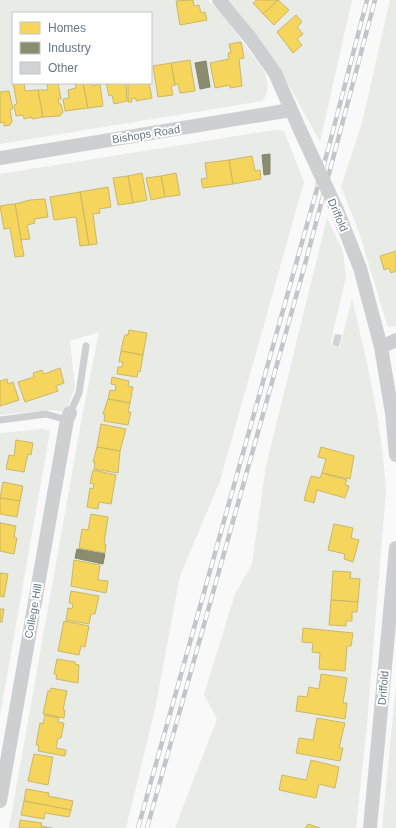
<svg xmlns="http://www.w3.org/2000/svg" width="396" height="828" font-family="Arial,sans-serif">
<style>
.green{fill:#e8ebe6;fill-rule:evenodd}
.homes{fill:#f6d55c;stroke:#cab868}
.industry{fill:#8c8c6e;stroke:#808574}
.building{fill:#d0d2d3;stroke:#e8e8e8}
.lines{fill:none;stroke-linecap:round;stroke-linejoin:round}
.lane{stroke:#cecfd0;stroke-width:7}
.street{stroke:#cecfd0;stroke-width:14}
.rail-casing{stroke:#c3c5c6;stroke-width:4.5}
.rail{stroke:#fff;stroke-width:3;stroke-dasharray:9;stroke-linecap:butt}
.street-bridge{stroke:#cecfd0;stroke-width:14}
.labels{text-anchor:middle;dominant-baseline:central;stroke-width:4;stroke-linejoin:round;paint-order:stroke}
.street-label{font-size:11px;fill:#657683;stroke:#fff}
</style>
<rect width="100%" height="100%" fill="#f9f9f9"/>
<!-- green -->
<g class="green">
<path d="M0 0H208L225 18 264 71C268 81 270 92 262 101L0 144ZM13 13H151V83H13Z"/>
<polygon points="225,0 352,0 320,142 290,87 263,44"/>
<polygon points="390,0 396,0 396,326 389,327 387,325 360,235 341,187 362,123"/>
<polygon points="275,130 284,131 304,182 220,481 180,576 155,709 126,828 9,828 82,417 99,332 70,341 75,388 66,412 50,410 0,415 0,174"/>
<path d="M327 218 343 251 346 277 330 345 340 348 352 298C367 361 382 425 386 490L367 725 356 828H175L217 719 204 694 235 594 252 564 266 466Z"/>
<polygon points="42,429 50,431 0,716 0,433"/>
<polygon points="396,685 396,828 382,828"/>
</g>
<!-- homes -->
<g class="homes">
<polygon points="193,0 194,6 199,5 201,13 205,12 207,20 180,25 176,1"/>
<polygon points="257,0 278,0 263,14 253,3"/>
<polygon points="278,0 289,10 274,25 263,14"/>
<polygon points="296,15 302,22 297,27 303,34 297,39 302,45 293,53 277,32"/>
<polygon points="241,42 244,58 239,59 242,86 230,88 230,85 215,88 210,63 229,59 228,53 231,53 229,44"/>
<polygon points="190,60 195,91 180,93 178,84 175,85 171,63"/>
<polygon points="171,63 175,85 171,86 173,95 158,97 153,66"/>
<polygon points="13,83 24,83 25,91 38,90 43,117 32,119 32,117 24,119 23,115 16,116 14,105 17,104"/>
<polygon points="47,83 58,83 61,99 58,99 59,104 61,104 63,112 60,116 43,117 38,90 48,90"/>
<polygon points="75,83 83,83 88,108 65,111 63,99 69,98 68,90 76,88"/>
<polygon points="83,83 91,83 92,86 100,84 103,106 88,108"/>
<polygon points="106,83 126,83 127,101 114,104 112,95 109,96"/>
<polygon points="128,83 149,83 152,98 136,101 136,98 131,99 132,102 128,102"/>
<polygon points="9,91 13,109 10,110 12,121 10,125 4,126 4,122 0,123 0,92"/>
<polygon points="252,156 255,171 260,170 261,179 233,184 229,160"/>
<polygon points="229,160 233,184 203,188 201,179 207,178 205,163"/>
<polygon points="142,173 147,200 133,203 128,176"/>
<polygon points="176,173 180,195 165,197 161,176"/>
<polygon points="128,176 133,203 118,205 113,178"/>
<polygon points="161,176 165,197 151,200 146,178"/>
<polygon points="108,187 111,207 99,209 100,213 93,214 97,244 89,245 80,192"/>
<polygon points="80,192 89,245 80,246 76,217 54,220 50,197"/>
<polygon points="45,199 48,217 34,219 35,223 27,225 30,239 21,240 15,204 30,200"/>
<polygon points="12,204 15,204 24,256 15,257 10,228 4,229 0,206"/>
<polygon points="396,251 396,271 391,273 389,268 384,270 380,256"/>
<polygon points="129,330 147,333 143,355 121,351 123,341 125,335 128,335"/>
<polygon points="121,351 143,355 140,372 138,371 137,377 117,374 118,367 122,367 123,362 119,362"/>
<polygon points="60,368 64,383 56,386 58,391 25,402 18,382 34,377 33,373 42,370 44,374"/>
<polygon points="112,377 129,381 128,386 133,387 130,403 108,399 110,390 115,391 116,385 111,384"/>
<polygon points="7,379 8,384 13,382 19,400 0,406 0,381"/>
<polygon points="108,399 130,403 128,412 131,412 128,425 104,421 105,415 103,414"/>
<polygon points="101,424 126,429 120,451 97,447"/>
<polygon points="16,440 33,443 31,455 28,454 24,472 6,469 9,455 14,456"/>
<polygon points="97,447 120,451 118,473 94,469 95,462 93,462"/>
<polygon points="321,447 354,456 350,479 322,473 326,459 318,457"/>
<polygon points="93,470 116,475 111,504 99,502 98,509 87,507 90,488 93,489 94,484 90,483"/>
<polygon points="322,473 347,480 345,485 349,486 345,498 317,490 314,503 304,500 311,476 320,478"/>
<polygon points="3,482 23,486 20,501 0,498"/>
<polygon points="0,498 20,501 17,517 0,514"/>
<polygon points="91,514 108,517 104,544 106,544 105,553 79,548 82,529 88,530"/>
<polygon points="0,522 1,523 16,526 14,537 17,538 14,554 0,551"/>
<polygon points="334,524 353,528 351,538 359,540 353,562 344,559 345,554 328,550"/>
<polygon points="74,560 100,565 98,580 108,581 106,593 71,586"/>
<polygon points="333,571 351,572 350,578 360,579 358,602 331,600"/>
<polygon points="0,573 8,574 4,597 0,596"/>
<polygon points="71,591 99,596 95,614 91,614 89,624 66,620 68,608 72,609 73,604 69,603"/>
<polygon points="331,600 358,602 357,612 352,612 352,621 346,621 346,626 329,625"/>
<polygon points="0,609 4,609 2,622 0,622"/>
<polygon points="64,621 89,626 85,647 81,646 79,655 58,651"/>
<polygon points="303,628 353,633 351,646 347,646 345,671 319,669 320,653 312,652 313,643 302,642"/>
<polygon points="57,659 75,662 75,664 79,665 78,683 56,679 57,675 54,674"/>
<polygon points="321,674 347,678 343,703 347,703 345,719 296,711 298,696 307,697 309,687 319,689"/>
<polygon points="51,688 67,691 63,710 65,710 64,718 43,714 48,691 50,691"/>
<polygon points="45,715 59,718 58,722 64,723 61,738 58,738 56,748 66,750 65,756 38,751 39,746 36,745 40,723 43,724"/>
<polygon points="317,718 345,723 339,748 343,748 340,761 296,753 299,738 313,740"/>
<polygon points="34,754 53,757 48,785 28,781"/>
<polygon points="311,760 339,767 335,788 319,784 316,798 279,790 282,775 306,780"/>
<polygon points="26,789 49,793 48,796 73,801 71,810 24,801"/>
<polygon points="24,801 71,810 69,817 45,813 44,819 21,815"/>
<polygon points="20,820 42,823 41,826 52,828 19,828"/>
<polygon points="308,824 320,828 305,828"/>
</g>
<!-- industry -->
<g class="industry">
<polygon points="206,61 210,87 200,89 195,63"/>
<polygon points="270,154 270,174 264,175 262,155"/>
<polygon points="77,549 105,554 103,564 75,558"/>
</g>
<!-- building -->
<polygon class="building" points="335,334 342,335 339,347 332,345"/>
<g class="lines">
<!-- lane -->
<g class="lane">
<polyline points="70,413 79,393 86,346"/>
<polyline points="0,420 46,414 67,420"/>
</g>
<!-- street -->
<g class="street">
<polyline points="219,0 251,39 275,73 300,130"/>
<polyline points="0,158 291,110"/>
<polyline points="337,210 360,268 381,347 392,413 396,455"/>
<polyline points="381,347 396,340"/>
<polyline points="0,801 67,420 70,413"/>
<polyline points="370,828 396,548"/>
</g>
<defs>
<g id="rail">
<polyline points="138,828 329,146 367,0"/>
<polyline points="147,828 304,268 375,0"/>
</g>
</defs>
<!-- rail casing -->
<use href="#rail" class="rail-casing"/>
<!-- rail -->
<use href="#rail" class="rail"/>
<!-- street-bridge -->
<polyline class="street-bridge" points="300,130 337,210"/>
</g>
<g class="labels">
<!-- street labels -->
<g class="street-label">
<text transform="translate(146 134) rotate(-9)">Bishops Road</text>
<text transform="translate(338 215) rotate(67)">Driffold</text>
<text transform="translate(33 611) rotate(-80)">College Hill</text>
<text transform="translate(383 688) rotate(-85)">Driffold</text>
</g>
</g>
<!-- legend -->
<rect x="12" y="12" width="140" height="72" fill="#ffffff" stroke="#c1c8cd"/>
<rect x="20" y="22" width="20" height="12" fill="#f6d55c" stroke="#c1c8cd"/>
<text x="48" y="32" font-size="12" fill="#657683">Homes</text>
<rect x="20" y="42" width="20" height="12" fill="#8c8c6e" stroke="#c1c8cd"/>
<text x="48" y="52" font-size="12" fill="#657683">Industry</text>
<rect x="20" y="62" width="20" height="12" fill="#d0d2d3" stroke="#c1c8cd"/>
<text x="48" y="72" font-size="12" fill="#657683">Other</text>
</svg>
